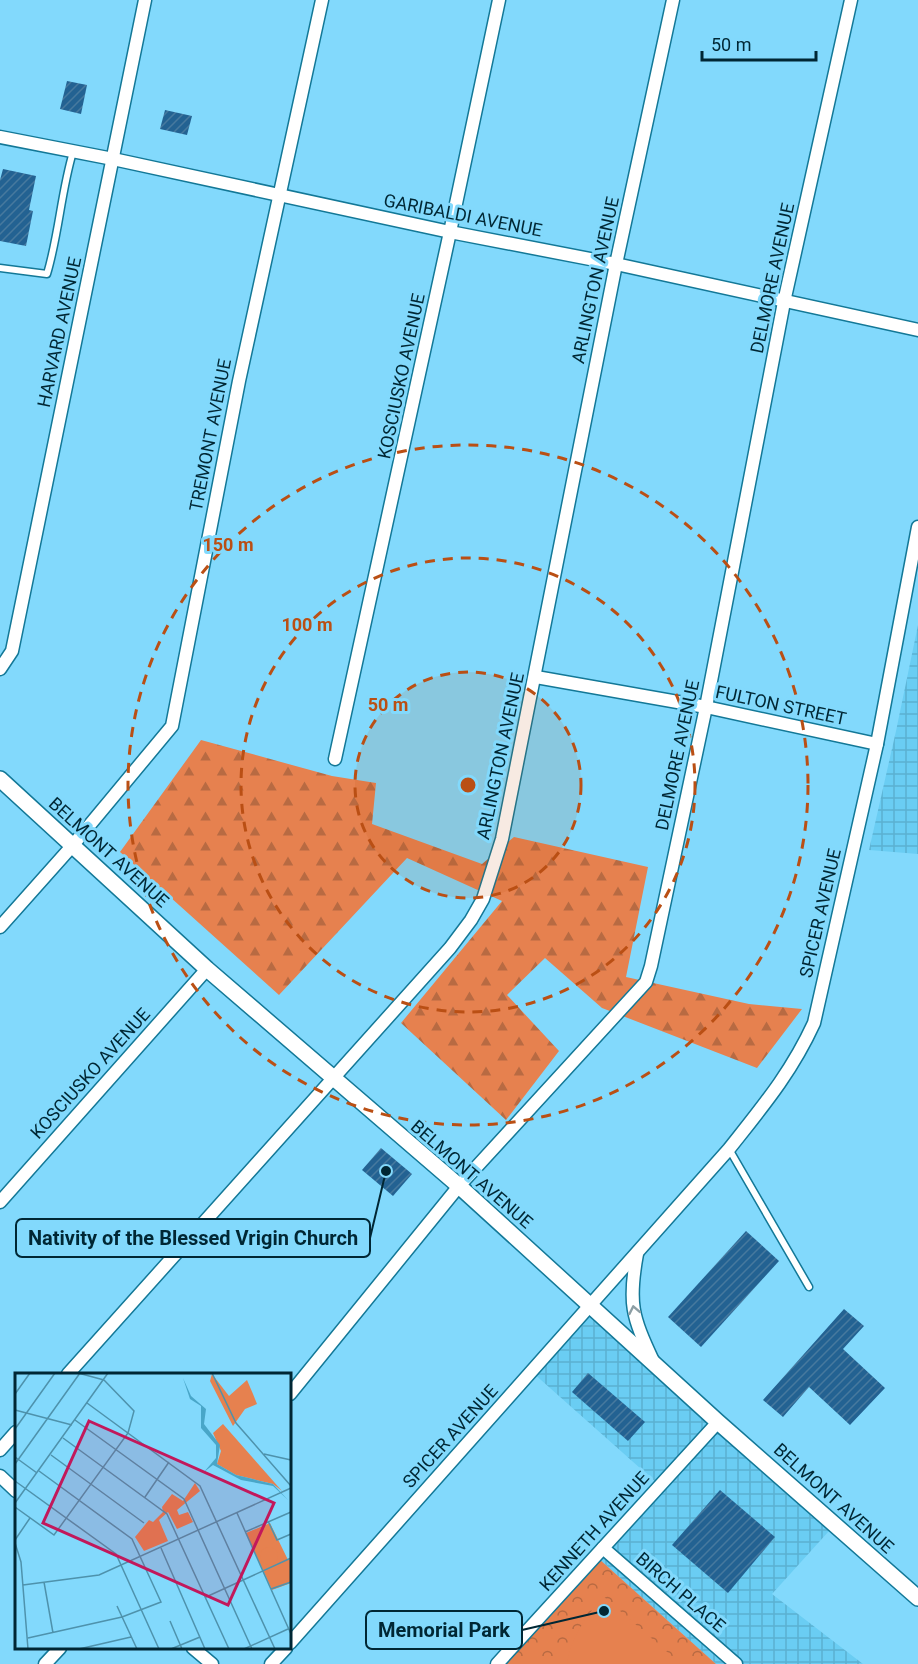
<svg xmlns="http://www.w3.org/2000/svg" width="918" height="1664" font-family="Roboto,sans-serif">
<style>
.industrial{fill:url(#industrial-grid)}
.forest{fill:url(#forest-firs)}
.park{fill:url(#park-crowns)}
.pitch{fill:#e6814f}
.building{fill:url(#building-hatch)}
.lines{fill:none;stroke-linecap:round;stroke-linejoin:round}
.service-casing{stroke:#137897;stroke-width:9}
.minor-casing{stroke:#137897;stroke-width:15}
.tertiary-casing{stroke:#137897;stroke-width:18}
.service{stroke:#fff;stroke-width:6}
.minor{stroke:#fff;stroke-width:12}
.tertiary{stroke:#fff;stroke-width:15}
.oneway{stroke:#8c9ea4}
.ring{fill:none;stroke:#ba4f14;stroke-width:3;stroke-dasharray:10 8}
.labels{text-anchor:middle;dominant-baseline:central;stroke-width:6;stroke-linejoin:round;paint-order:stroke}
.street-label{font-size:18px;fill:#002734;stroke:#82d9fc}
.inset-road{fill:none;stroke:#4e92ac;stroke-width:1.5}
.view{fill:#c2185b;fill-opacity:0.15;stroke:#c2185b;stroke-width:3}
.inset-edge{fill:none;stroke:#002734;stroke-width:3}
.centre{fill:#ba4f14;stroke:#82d9fc;stroke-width:3}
.ring-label{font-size:18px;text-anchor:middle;font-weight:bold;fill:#ba4f14;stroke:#82d9fc;stroke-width:6;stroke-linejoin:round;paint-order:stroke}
.leader{fill:none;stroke:#002734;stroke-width:2}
.callout-dot{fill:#002734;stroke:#82d9fc;stroke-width:2}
.callout{fill:#82d9fc;stroke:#002734;stroke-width:2}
.callout-label{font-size:20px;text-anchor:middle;font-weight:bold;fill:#002734}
</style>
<defs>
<pattern id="industrial-grid" width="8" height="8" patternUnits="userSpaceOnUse" patternTransform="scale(1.5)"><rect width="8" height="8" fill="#6acdf3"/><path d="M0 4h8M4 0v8" fill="none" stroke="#5ab0d1"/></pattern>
<pattern id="forest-firs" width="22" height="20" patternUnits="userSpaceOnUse" patternTransform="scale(1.5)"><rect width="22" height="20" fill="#e6814f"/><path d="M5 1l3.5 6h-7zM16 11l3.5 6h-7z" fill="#b86a42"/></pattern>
<pattern id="park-crowns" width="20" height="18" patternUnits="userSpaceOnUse" patternTransform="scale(1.5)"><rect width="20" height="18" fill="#e6814f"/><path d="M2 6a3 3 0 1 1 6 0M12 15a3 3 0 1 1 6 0" fill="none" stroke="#b86a42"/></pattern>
<pattern id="building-hatch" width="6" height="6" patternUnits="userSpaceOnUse" patternTransform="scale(1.5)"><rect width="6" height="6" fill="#236292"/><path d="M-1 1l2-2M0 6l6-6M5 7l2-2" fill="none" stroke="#47799e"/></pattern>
</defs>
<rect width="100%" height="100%" fill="#82d9fc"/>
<!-- industrial -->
<g class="industrial">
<polygon points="918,625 918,854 869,850 896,731"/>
<polygon points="586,1313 829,1531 772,1594 863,1664 716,1664 598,1558 659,1485 532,1372"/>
</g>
<!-- forest -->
<polygon class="forest" points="201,740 332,776 376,783 372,824 482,864 514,837 648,867 626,977 749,1004 802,1009 757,1068 602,1008 545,958 507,995 559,1051 506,1120 401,1023 502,901 407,858 279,995 120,852"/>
<!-- park -->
<polygon class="park" points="598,1558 716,1664 505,1664"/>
<!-- pitch -->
<path class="pitch" d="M603 1596 681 1664H567C571 1637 586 1617 603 1596Z"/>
<!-- building -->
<g class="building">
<polygon points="67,81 87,85 81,114 60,109"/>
<polygon points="165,110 192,116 187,135 160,129"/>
<polygon points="3,169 36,176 29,210 33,211 26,246 0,241 0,180"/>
<polygon points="381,1148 412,1174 393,1196 362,1170"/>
<polygon points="746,1231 779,1261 701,1347 668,1317"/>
<polygon points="844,1309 864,1326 843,1349 885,1388 850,1425 809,1387 783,1417 763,1400"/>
<polygon points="588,1373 645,1422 628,1441 572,1392"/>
<polygon points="720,1490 775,1537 728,1593 672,1545"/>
</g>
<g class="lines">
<defs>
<g id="service">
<path d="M0 268 47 274C59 234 61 192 73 152"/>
<polyline points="729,1149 809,1287"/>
</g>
<g id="minor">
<polyline points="0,137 113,159 450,232 616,264 918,330"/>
<polyline points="0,669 12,651 145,0"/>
<polyline points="536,677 706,707 877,744"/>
<polyline points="335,759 450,232 499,0"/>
<polyline points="0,927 73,845 172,726 239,381 322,0"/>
<polyline points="0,1202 207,969"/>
<path d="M637 1254C628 1303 632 1316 653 1361"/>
<polyline points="68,1374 450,948 471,920 483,899 502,839 616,264 673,0"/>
<polyline points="290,1394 459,1186 646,982 651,966 706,707 784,302 851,0"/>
<polyline points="0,1450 16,1432"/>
<polyline points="0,1476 16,1491"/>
<polyline points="603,1548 736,1664"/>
<path d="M290 1643 729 1149C763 1106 791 1073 814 1023L877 744 918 527"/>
<polyline points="193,1648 212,1664"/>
<polyline points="45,1664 60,1648"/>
<polyline points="271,1664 286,1648"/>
<polyline points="497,1664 718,1422"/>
</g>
<polyline id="tertiary" points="0,779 207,969 459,1186 718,1422 918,1598"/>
</defs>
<!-- service casing -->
<use href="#service" class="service-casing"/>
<!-- minor casing -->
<use href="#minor" class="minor-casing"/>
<!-- tertiary casing -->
<use href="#tertiary" class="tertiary-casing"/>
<!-- service -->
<use href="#service" class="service"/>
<!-- minor -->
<use href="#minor" class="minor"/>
<!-- tertiary -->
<use href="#tertiary" class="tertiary"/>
</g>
<!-- one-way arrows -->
<defs><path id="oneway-chevron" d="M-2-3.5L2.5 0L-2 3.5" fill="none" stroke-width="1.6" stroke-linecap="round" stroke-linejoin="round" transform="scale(1.5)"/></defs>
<use class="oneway" href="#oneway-chevron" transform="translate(634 1310) rotate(-101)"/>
<!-- distance rings -->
<circle cx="468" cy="785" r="113" fill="#ba4f14" fill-opacity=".12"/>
<g class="ring">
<circle cx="468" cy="785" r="113"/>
<circle cx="468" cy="785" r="227"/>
<circle cx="468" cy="785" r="340"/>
</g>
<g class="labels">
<!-- street labels -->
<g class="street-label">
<text transform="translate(463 215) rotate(11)">GARIBALDI AVENUE</text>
<text transform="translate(772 278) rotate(-78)">DELMORE AVENUE</text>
<text transform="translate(595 280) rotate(-78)">ARLINGTON AVENUE</text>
<text transform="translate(59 332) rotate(-78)">HARVARD AVENUE</text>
<text transform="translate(401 376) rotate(-78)">KOSCIUSKO AVENUE</text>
<text transform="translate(210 435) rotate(-79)">TREMONT AVENUE</text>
<text transform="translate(781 705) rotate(12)">FULTON STREET</text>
<text transform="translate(677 755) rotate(-78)">DELMORE AVENUE</text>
<text transform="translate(500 756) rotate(-78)">ARLINGTON AVENUE</text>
<text transform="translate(109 852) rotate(42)">BELMONT AVENUE</text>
<text transform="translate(820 913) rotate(-77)">SPICER AVENUE</text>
<text transform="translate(90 1073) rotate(-48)">KOSCIUSKO AVENUE</text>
<text transform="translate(472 1174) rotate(41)">BELMONT AVENUE</text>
<text transform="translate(450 1436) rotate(-48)">SPICER AVENUE</text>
<text transform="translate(834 1498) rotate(42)">BELMONT AVENUE</text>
<text transform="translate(594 1531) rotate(-48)">KENNETH AVENUE</text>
<text transform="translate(681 1592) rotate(41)">BIRCH PLACE</text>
</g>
</g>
<!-- overview -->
<g transform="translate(15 1373)">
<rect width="276" height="276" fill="#82d9fc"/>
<path d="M197 1 214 23 232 7 238 21 242 31 230 36 218 53 195 8ZM208 51 267 118 258 111 221 102 202 91 206 78 198 60ZM180 110 185 118 162 137 164 142 173 139 178 149 162 156 153 139 144 147 153 168 129 178 120 164 134 147 138 149 148 139 147 134 157 121 168 128Z" fill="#e6814f"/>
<path d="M255 150 273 187 276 186V210L257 217 231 160Z" fill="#e6814f"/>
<path d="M252 156 259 169 256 171H244L236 162ZM245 183a9 9 0 1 1 18 0a9 9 0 1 1-18 0Z" fill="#e6814f"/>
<path d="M168 5 176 23 191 36 189 51 205 72 202 91 221 102 258 111 273 127 258 113 226 107 198 92 189 99 201 85V72L186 55V33L175 26Z" fill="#49a6c8"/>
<path class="inset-road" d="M63 0 89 7M197 0 221 50 276 113M0 21 15 0M72 30 185 113 260 276M0 37 57 52M60 47 169 126 237 276M0 56 40 0M48 65 152 141 214 276M249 81 276 87M36 82 129 150M0 84 22 100M0 91 65 0M0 108 101 181 144 276M130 124 154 89M0 130 93 0M0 134 39 162 113 60 119 38 89 7M222 140 276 261M253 148 262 167 276 161M230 159 276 139M0 167 15 145M0 170 6 189 13 276M146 175 190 276M29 209 38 260M8 212 84 202 276 115M256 216 276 209M191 224 276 185M102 233 122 276M155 248 167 276M13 265 107 244 146 229 117 166 24 98M64 276 116 264M156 276 185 264M229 276 273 256"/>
<path class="view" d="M74 48 259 130 213 232 28 150Z"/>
<rect width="276" height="276" class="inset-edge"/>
</g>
<circle cx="468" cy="785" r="9" class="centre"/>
<g class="ring-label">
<text x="228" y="551">150 m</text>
<text x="307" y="631">100 m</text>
<text x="388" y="711">50 m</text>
</g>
<!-- callouts -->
<path class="leader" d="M386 1171L370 1238M604 1611L522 1630"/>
<g class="callout-dot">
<circle cx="386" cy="1171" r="6"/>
<circle cx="604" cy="1611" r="6"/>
</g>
<g class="callout">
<rect x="16" y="1219" width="354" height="38" rx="6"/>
<rect x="366" y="1611" width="156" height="38" rx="6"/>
</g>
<g class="callout-label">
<text x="193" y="1245">Nativity of the Blessed Vrigin Church</text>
<text x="444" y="1637">Memorial Park</text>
</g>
<!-- scale -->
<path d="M702 51v9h114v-9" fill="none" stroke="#002734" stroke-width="3"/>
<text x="711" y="51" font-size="18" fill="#002734" stroke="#82d9fc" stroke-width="4.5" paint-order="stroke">50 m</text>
</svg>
